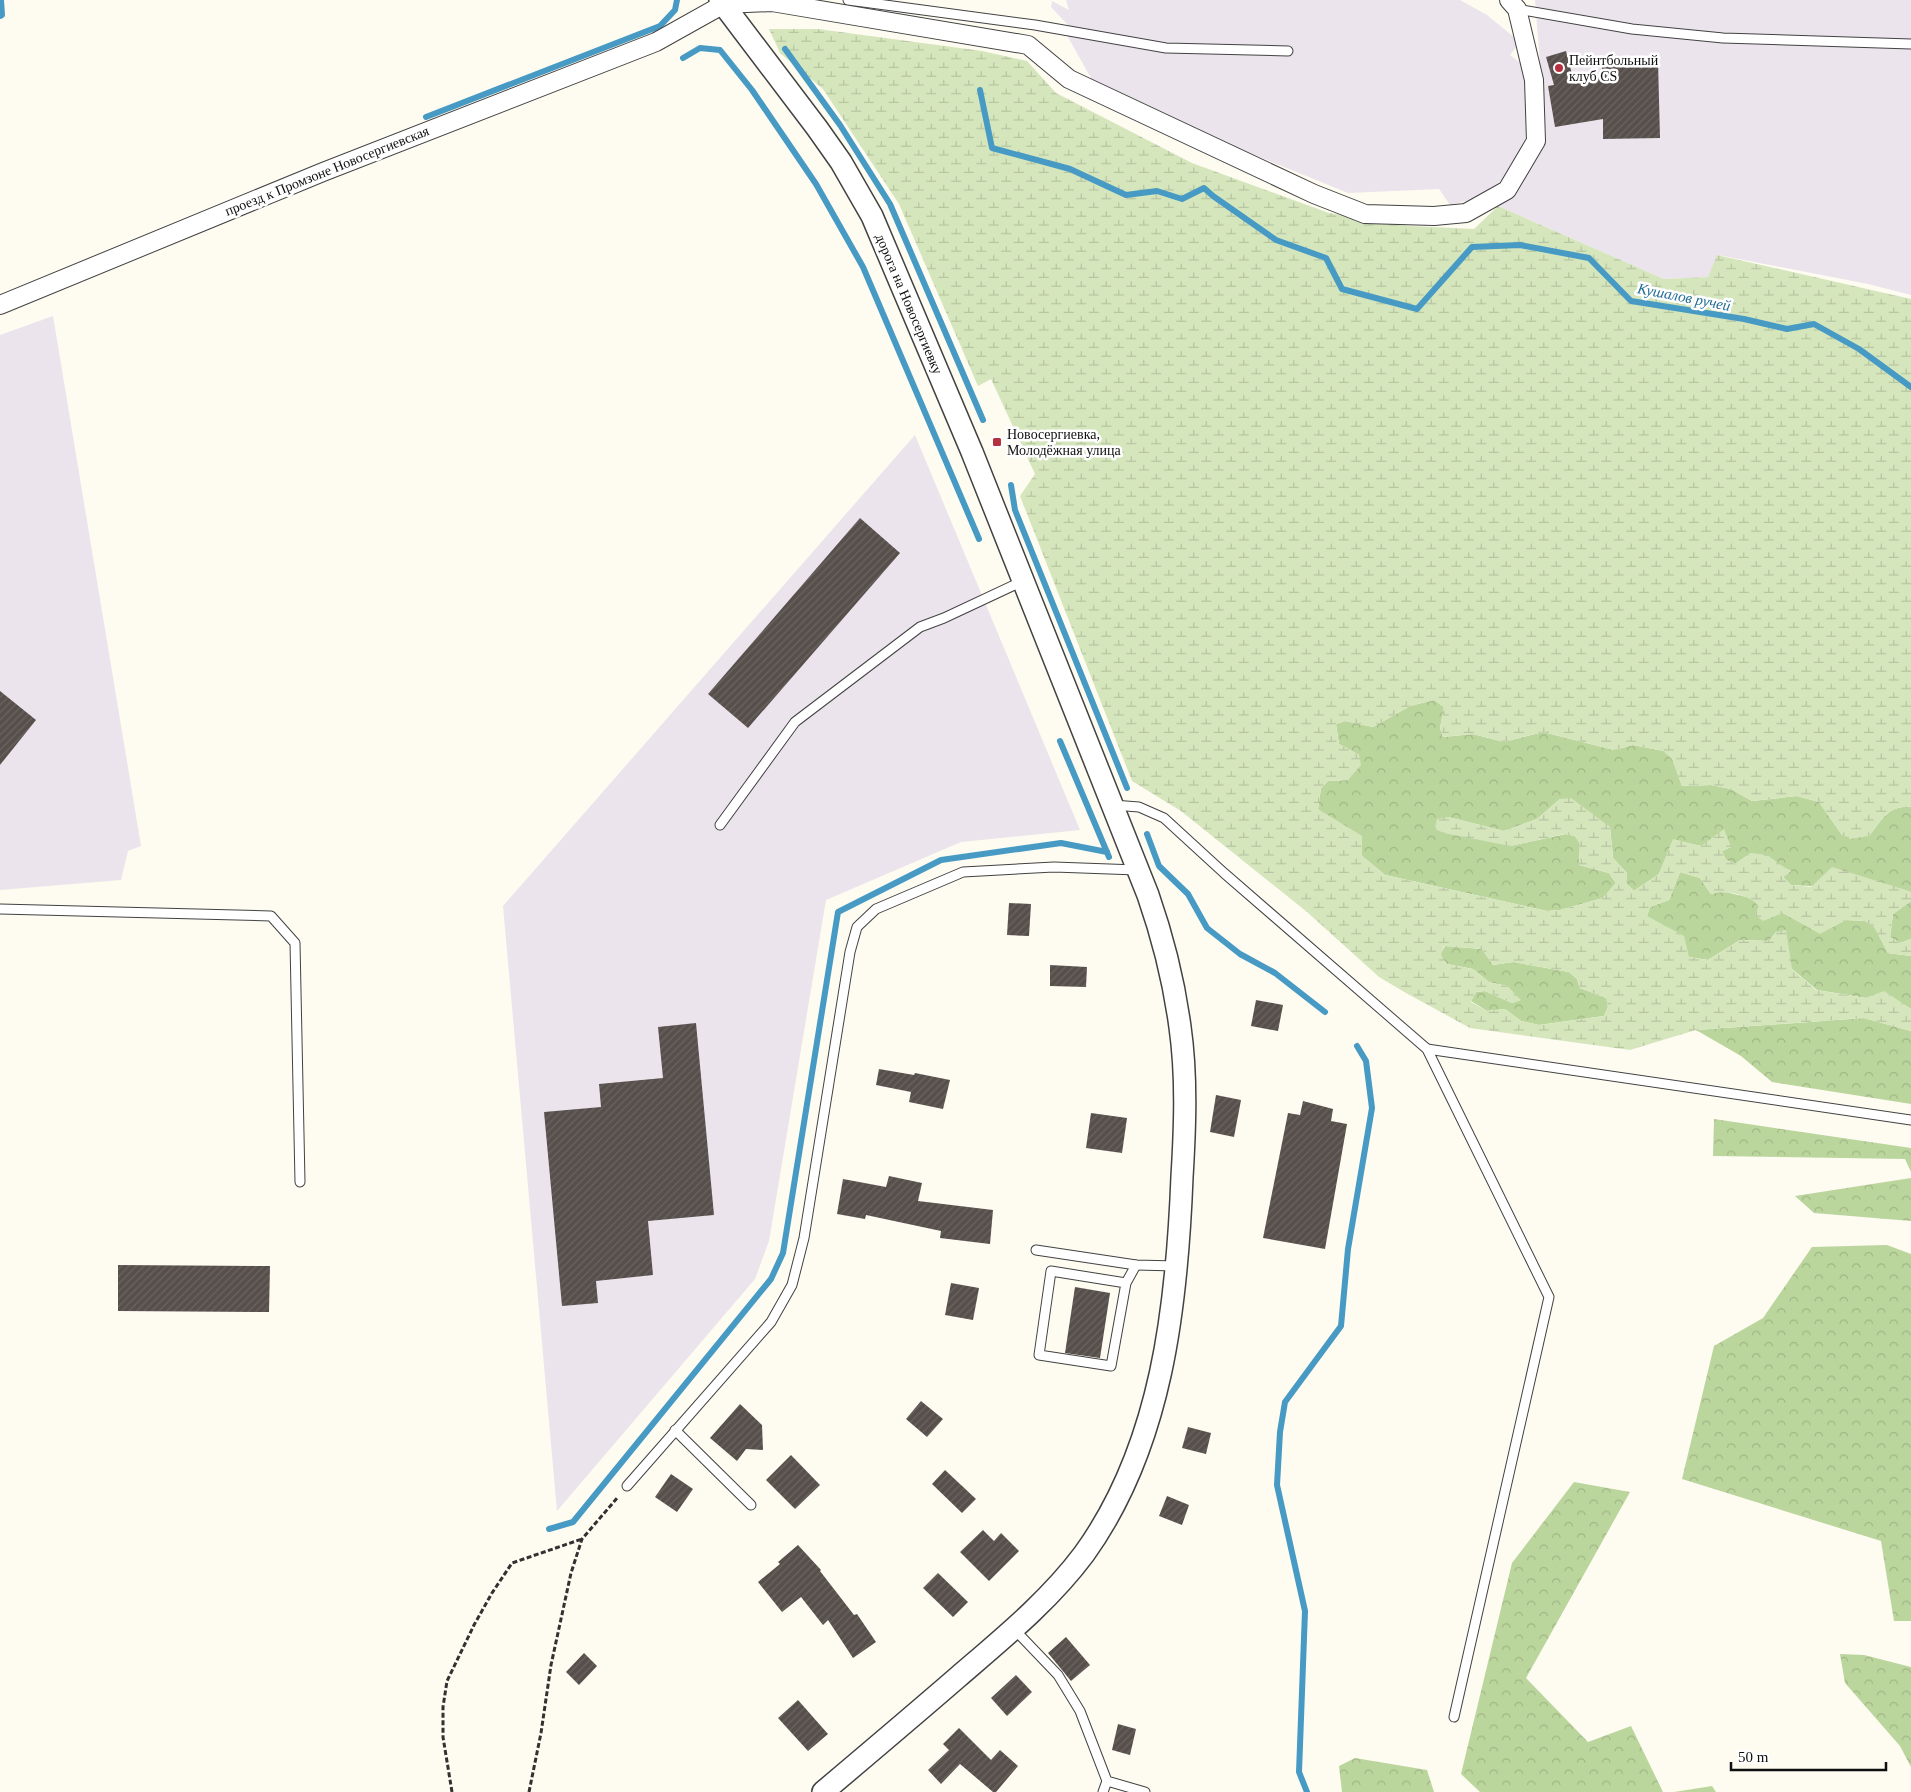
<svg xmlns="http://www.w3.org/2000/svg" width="1911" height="1792" font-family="Georgia,serif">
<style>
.industrial{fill:#ebe4ec}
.forest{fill:url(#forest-crowns)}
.wetland{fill:url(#wetland-marsh);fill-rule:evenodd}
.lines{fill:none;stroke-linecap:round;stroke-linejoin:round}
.stream{stroke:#469ac3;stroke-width:6}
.building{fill:url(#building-hatch)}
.service-casing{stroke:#424242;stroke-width:11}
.minor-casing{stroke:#424242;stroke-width:20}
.tertiary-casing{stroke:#424242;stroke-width:24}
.path{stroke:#313131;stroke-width:3;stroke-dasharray:5 2.5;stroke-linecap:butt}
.service{stroke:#fff;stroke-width:9}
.minor{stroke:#fff;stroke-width:18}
.tertiary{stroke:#fff;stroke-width:21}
.poi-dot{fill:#b53140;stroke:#fff;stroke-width:2}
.labels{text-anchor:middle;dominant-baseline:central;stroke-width:5;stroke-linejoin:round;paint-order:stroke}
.poi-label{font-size:14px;fill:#0f0f0f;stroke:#fff;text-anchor:start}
.street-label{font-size:14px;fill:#0f0f0f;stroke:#fff}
.water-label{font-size:15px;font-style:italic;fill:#216c98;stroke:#fff}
</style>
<defs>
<pattern id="forest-crowns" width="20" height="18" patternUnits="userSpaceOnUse" patternTransform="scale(1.25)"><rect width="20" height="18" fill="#bbd69d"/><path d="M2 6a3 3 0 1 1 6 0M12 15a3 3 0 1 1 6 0" fill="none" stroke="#a0b686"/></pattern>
<pattern id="wetland-marsh" width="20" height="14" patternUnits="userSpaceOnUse" patternTransform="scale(1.25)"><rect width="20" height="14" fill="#d5e6bd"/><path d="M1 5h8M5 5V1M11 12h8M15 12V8" fill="none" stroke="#b6c4a1"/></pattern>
<pattern id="building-hatch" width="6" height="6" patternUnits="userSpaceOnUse" patternTransform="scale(1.25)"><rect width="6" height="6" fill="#574f4c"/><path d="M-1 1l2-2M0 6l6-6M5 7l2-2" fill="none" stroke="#6a6461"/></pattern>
</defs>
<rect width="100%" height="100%" fill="#fefbf1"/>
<!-- industrial -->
<g class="industrial">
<polygon points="1066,0 1460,0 1487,15 1520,42 1510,55 1523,65 1530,100 1529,142 1507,177 1474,199 1450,205 1439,189 1348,193 1132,105 1096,87 1064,30 1068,25 1051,7 1052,1 1069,10"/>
<polygon points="1535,0 1911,0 1911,295 1868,284 1718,255 1708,277 1664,279 1498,206 1507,198 1546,140"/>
<polygon points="53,316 141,846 128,851 121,880 0,890 0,335"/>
<polygon points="915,435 1080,830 961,842 826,900 769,1241 755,1279 557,1511 503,906"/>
</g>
<!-- forest -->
<g class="forest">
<path d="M1434 700 1444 707 1440 728 1443 737 1473 734 1504 742 1543 732 1614 750 1633 745 1664 751 1672 758 1682 786 1711 785 1731 789 1752 801 1797 796 1819 802 1842 835 1869 836C1882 820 1888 805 1911 807V892L1791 885 1783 877 1791 871 1751 853 1735 864 1726 860 1722 851 1731 847 1701 846 1673 840 1659 874 1634 891 1627 884V873L1613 858 1610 827 1560 799 1537 819 1504 831 1448 817 1510 846 1566 834 1575 836 1580 844 1579 865 1609 873 1616 883 1603 898 1560 910 1547 911 1385 875 1362 856 1318 809 1321 788 1328 781 1348 780 1359 755 1339 744 1336 724 1345 721 1373 727 1410 706Z"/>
<polygon points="1680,872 1700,878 1711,894 1721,891 1751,898 1759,906 1783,913 1820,933 1846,920 1865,921 1874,926 1888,953 1911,956 1911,1009 1884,992 1866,998 1817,990 1792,969 1776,932 1769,941 1740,940 1708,960 1689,957 1647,916 1650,907 1669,900"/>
<polygon points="1911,901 1911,939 1900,943 1890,937 1893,914"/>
<polygon points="1445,946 1482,949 1493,965 1513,962 1569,972 1577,979 1580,988 1606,998 1608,1007 1604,1016 1539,1025 1521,1021 1505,1009 1487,1011 1471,1001 1476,992 1485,991 1512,1003 1520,1000 1507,986 1489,982 1473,969 1447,964 1440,955"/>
<polygon points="1864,1018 1911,1031 1911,1104 1772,1082 1741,1056 1696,1030"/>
<polygon points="1714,1119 1911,1148 1911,1172 1905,1159 1713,1156"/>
<polygon points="1911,1178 1911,1221 1814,1213 1795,1196"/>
<polygon points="1887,1245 1911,1254 1911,1621 1894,1621 1881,1541 1682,1479 1714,1346 1763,1318 1812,1247"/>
<polygon points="1574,1482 1630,1492 1526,1678 1588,1742 1631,1726 1663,1792 1480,1792 1461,1774 1512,1563"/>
<polygon points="1840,1654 1864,1655 1911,1667 1911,1767 1900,1746 1845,1683"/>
<polygon points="1355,1758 1427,1770 1434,1792 1342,1792 1339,1766"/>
<polygon points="1712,1786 1716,1792 1674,1792"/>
</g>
<!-- wetland -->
<path class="wetland" d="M769 29H818L982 51 1027 61 1056 93 1192 163 1329 213 1410 226 1474 229 1498 206 1664 279 1708 277 1717 255 1911 299V807C1888 805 1882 820 1869 836L1850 839 1842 835 1819 802 1797 796 1752 801 1731 789 1711 785 1682 786 1672 759 1663 751 1633 745 1614 750 1543 732 1504 742 1473 734 1443 737 1440 728 1444 707 1434 700 1410 706 1373 727 1345 721 1336 724 1339 744 1359 755 1361 765 1348 780 1328 781 1321 788 1318 809 1362 836V856L1385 875 1547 911 1560 910 1603 898 1616 883 1609 873 1579 865 1580 844 1575 836 1565 834 1510 846 1444 833 1435 829 1437 819 1448 817 1504 831 1537 819 1560 799 1571 798 1610 827 1613 858 1627 873V884L1634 891 1659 874 1673 839 1701 846 1724 829 1731 847 1722 851 1726 860 1735 864 1751 853 1767 855 1791 872 1783 877 1791 885 1811 887 1832 867 1909 891 1911 892V901L1893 914 1890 937 1900 943 1911 939V956L1888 953 1874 927 1865 921 1846 920 1820 934 1783 913 1763 921 1755 915 1759 906C1748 894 1727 890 1711 894L1700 878 1680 872 1669 900 1650 907 1647 916 1684 936 1689 957 1708 960 1740 940 1769 941 1776 932 1786 930 1792 969 1816 990 1866 998 1884 991 1911 1009V1031L1864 1018 1696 1030 1630 1050 1470 1028 1406 993 1379 977 1307 912 1181 811 1132 781 1020 496 1035 474 991 379 978 386 899 204 823 89 780 53ZM1444 946 1482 949 1493 965 1513 962 1569 972 1577 979 1580 988 1606 998 1608 1007 1604 1016 1539 1025 1521 1021 1505 1009 1487 1011 1471 1002 1476 992 1485 991 1512 1003 1521 1000 1507 986 1489 982 1473 969 1447 964 1441 955Z"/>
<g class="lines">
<!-- stream -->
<g class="stream">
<polyline points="0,16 2,15 1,0"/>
<polyline points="785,49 840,125 890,204 983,420"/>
<polyline points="683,58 700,48 720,50 752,90 816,184 863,267 979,539"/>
<polyline points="980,90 992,148 1070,169 1126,195 1157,191 1182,199 1204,188 1213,196 1276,240 1326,258 1342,289 1417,309 1472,247 1520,245 1589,258 1631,301 1744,319 1787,329 1814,324 1859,349 1911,387"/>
<polyline points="426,117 660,26 675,10 677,0"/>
<polyline points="1011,485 1015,510 1127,788"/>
<polyline points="1060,741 1109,857"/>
<polyline points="1147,834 1159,866 1188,894 1207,928 1240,954 1275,973 1325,1012"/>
<polyline points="549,1529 573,1522 771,1279 783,1253 838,912 941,860 1061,843 1107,852"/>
<polyline points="1307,1792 1299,1772 1305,1611 1277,1485 1280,1432 1285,1402 1341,1326 1348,1249 1372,1108 1366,1061 1357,1046"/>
</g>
</g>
<!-- building -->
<g class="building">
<polygon points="1566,51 1574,82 1602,77 1602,62 1658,61 1660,138 1603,139 1603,119 1555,127 1548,86 1554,85 1546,57"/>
<polygon points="860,518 900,553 748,728 708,694"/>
<polygon points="0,691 36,720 0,765"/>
<polygon points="1009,903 1031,904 1029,936 1007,935"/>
<polygon points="1050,965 1087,967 1086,987 1050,986"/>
<polygon points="1256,1000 1283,1005 1278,1031 1251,1026"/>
<polygon points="696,1023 714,1215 648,1221 653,1275 596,1281 598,1303 562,1306 544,1112 601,1107 599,1084 663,1078 658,1027"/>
<polygon points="879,1069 914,1075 915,1073 950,1080 943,1109 909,1102 911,1092 876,1085"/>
<polygon points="1216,1095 1241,1100 1234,1137 1210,1132"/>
<polygon points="1303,1101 1333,1109 1331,1121 1347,1124 1325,1249 1263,1238 1288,1113 1300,1115"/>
<polygon points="1091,1113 1127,1118 1122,1153 1086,1148"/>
<polygon points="889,1176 922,1183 918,1201 993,1210 990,1244 940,1238 941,1231 866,1215 865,1219 837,1214 843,1179 886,1187"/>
<polygon points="118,1265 270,1266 269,1312 118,1311"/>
<polygon points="951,1283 979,1288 973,1320 945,1315"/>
<polygon points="1075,1287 1110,1293 1100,1358 1065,1353"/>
<polygon points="921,1401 943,1419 927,1437 906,1419"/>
<polygon points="740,1404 762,1425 763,1450 746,1449 737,1461 710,1438"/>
<polygon points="1188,1427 1211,1433 1206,1454 1182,1448"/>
<polygon points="791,1455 820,1485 795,1509 766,1480"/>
<polygon points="945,1470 976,1499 962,1513 932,1484"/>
<polygon points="671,1474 693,1489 677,1512 655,1497"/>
<polygon points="1167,1496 1189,1505 1182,1525 1159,1516"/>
<polygon points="983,1530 994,1541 1001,1533 1019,1551 989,1581 960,1552"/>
<polygon points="798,1545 821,1570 820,1571 854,1615 857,1614 876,1642 853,1658 828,1620 823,1625 801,1597 782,1612 758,1582 780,1564 778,1562"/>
<polygon points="938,1573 968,1602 953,1617 923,1588"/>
<polygon points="1066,1637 1090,1665 1071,1681 1048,1653"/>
<polygon points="584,1653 597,1666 579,1685 566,1672"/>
<polygon points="1016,1675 1032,1692 1007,1716 991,1698"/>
<polygon points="798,1700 828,1734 808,1751 778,1718"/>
<polygon points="1118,1724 1136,1729 1130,1755 1112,1750"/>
<polygon points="959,1728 991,1760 1000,1750 1018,1766 996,1792 993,1792 960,1764 941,1784 928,1770 949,1750 943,1744"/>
</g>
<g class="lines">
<defs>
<g id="service">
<polyline points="848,0 1035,25 1166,48 1288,51"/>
<polyline points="1517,9 1632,29 1723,38 1911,44"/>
<polyline points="1113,805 1139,807 1164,818 1224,873 1427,1049 1549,1297 1454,1717"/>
<polyline points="720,825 795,722 920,627 944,618 1023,581"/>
<polyline points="0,909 271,916 295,943 300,1182"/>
<polyline points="1427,1049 1911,1120"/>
<polyline points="1036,1250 1136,1265 1176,1266"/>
<polyline points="1126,1283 1051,1271 1039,1355 1111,1366 1126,1283 1136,1265"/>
<polyline points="675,1430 751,1505"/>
<polyline points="627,1486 771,1322 792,1285 804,1238 850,952 857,927 876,909 963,872 1054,867 1137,870"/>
<polyline points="1014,1629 1058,1675 1080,1711 1107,1781 1145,1792"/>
<polyline points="1103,1792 1107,1781"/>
</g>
<polyline id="minor" points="0,305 323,172 656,42 724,4 772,2 1028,45 1069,79 1314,194 1365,214 1434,216 1466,213 1507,190 1536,141 1534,80 1517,9 1509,0"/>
<path id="tertiary" d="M720 0 817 128 841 162 872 216 972 452 1148 895C1163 938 1174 982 1180 1027 1187 1076 1185 1127 1182 1177 1177 1306 1162 1446 1084 1554 1049 1601 1002 1639 958 1677 913 1716 868 1754 823 1792"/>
</defs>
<!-- service casing -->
<use href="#service" class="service-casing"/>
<!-- minor casing -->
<use href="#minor" class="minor-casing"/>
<!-- tertiary casing -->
<use href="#tertiary" class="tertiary-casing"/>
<!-- path -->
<g class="path">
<polyline points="452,1792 443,1737 443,1707 447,1681 474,1625 492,1593 512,1563 582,1539"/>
<polyline points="529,1792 541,1733 551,1665 571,1573 582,1539 618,1497"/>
</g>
<!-- service -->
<use href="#service" class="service"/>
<!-- minor -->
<use href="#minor" class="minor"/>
<!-- tertiary -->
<use href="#tertiary" class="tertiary"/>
</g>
<!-- markers -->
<g class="poi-dot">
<circle cx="1559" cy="68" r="5"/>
<rect x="992" y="437" width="10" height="10" rx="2.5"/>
</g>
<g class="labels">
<!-- poi labels -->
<g class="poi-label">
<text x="1569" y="60">Пейнтбольный<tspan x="1569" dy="16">клуб CS</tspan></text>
<text x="1007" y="434">Новосергиевка,<tspan x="1007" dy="16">Молодёжная улица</tspan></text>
</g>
<!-- street labels -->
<g class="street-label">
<text transform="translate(327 171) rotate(-22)">проезд к Промзоне Новосергиевская</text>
<text transform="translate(909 304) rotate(67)">дорога на Новосергиевку</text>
</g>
<!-- water labels -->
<g class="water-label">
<text transform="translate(1684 297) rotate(11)">Кушалов ручей</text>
</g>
</g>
<!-- scale -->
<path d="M1731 1762v8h155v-8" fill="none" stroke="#0f0f0f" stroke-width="2.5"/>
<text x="1738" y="1762" font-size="15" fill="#0f0f0f" stroke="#ffffff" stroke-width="4" paint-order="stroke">50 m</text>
</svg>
